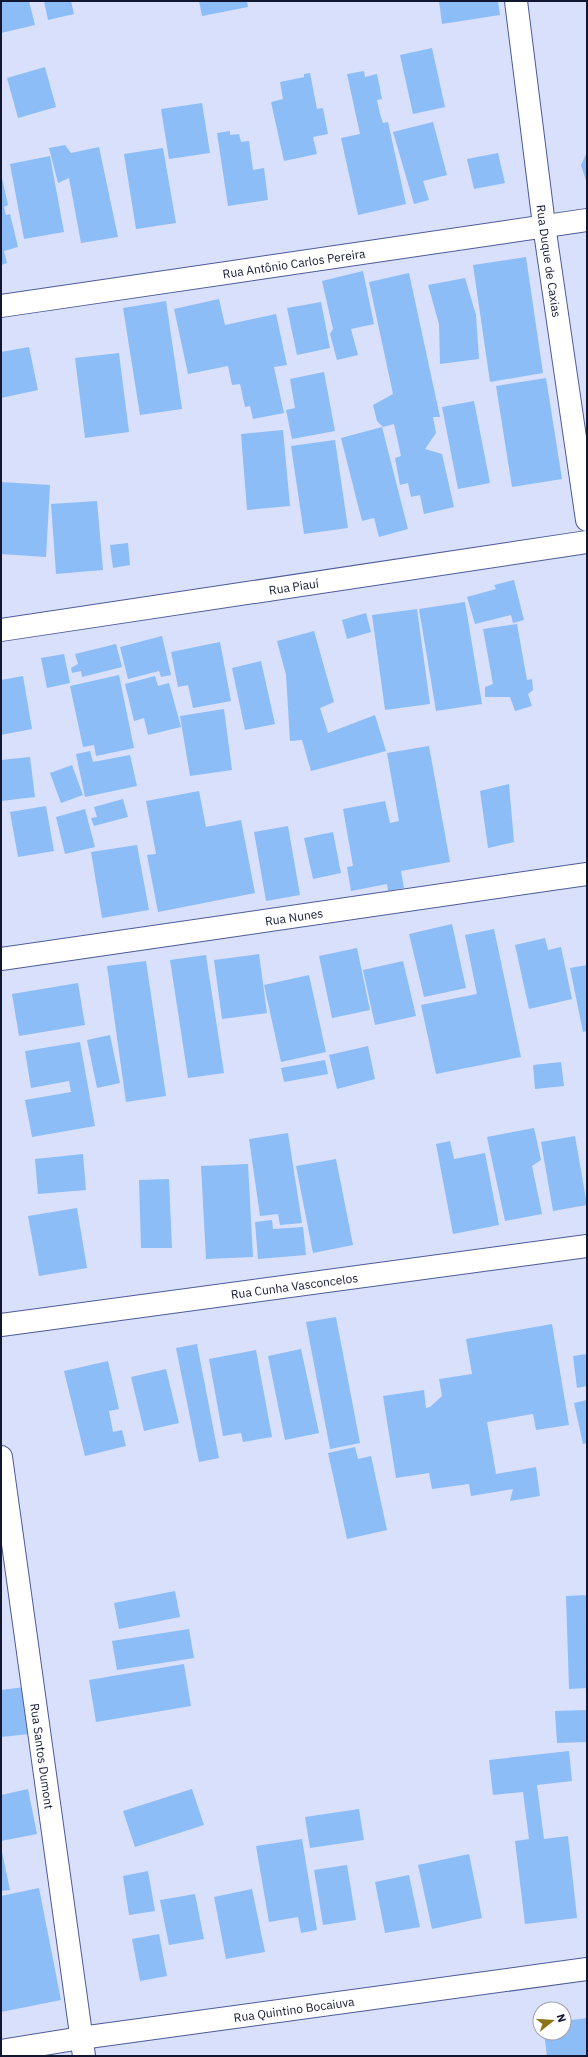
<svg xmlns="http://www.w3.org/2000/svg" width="588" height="2057" font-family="'IBM Plex Sans',sans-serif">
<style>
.building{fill:#8dbdf7}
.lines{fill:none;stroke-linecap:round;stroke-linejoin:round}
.minor-casing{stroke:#4d5a98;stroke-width:24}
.minor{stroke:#fff;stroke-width:22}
.labels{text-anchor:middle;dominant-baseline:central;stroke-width:3.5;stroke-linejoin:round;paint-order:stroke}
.street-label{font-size:12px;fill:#121731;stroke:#fff}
</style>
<rect width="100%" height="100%" fill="#d8e0fc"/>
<!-- building -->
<g class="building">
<polygon points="1,1 29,1 35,25 1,33"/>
<polygon points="44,1 71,1 74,14 48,20"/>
<polygon points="199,1 247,1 248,7 202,16"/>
<polygon points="439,1 498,1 500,15 442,24"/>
<polygon points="432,48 445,107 413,114 400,55"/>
<polygon points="45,67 56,107 18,118 7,78"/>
<polygon points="364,71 365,77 377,74 382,99 377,100 380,114 383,123 388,122 406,204 358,215 341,138 360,134 347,74"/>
<polygon points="310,73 317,109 323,108 328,134 313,137 317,154 284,161 271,102 283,99 280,82 304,77 304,74"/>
<polygon points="202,103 210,153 169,159 161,109"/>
<polygon points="433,122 447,175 423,181 429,200 414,204 393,132"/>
<polygon points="230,131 230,135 239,134 241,142 249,141 253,170 264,168 268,200 228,206 217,133"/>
<polygon points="65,145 71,153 99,147 118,237 81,243 69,178 58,183 49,148"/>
<polygon points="163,148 176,223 136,229 124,154"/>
<polygon points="587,152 587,184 581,165"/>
<polygon points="498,153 505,183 474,189 467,159"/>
<polygon points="50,156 64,232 24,239 10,164"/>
<polygon points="2,178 8,205 4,207 6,215 10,214 18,247 4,251 7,263 1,265"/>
<polygon points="526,257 543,373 490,382 473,265"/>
<polygon points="363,271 374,324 351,329 358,355 337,360 330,334 333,329 322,281"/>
<polygon points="409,273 440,417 433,417 436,433 425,449 442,454 454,507 424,514 420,495 411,497 408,483 400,485 395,458 401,456 394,424 383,427 377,421 373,405 393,394 369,282"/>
<polygon points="465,278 476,315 479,359 440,364 439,324 428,285"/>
<polygon points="219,299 225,325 276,314 287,365 274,367 284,413 253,419 250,406 245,407 240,384 232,385 228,366 188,374 174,309"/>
<polygon points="166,301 182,409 140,415 123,308"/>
<polygon points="321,302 330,348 297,355 287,308"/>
<polygon points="29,347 38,390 1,398 1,352"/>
<polygon points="119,353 129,432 85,438 75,358"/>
<polygon points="324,372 335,431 292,439 286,410 295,408 290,379"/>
<polygon points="546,378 562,479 512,487 496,386"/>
<polygon points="474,401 490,483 458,489 442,407"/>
<polygon points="382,427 408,529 379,537 374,518 362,521 341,438"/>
<polygon points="283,430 290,506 247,510 241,434"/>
<polygon points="335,440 348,528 304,534 291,446"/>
<polygon points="1,482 50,485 46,557 1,554"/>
<polygon points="97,501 103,570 56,574 51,504"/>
<polygon points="128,543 130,565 113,568 110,545"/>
<polygon points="514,580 524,620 513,623 511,615 475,624 467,597 496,589 494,585"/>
<polygon points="465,602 482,704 436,711 419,609"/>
<polygon points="417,609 430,704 385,710 372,615"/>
<polygon points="366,613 371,632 347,639 342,620"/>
<polygon points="517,624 527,680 532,679 533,690 528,694 532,706 515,711 510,697 485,697 485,687 493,684 483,629"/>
<polygon points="314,631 334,702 320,708 328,733 375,715 386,751 311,771 302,740 290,741 286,675 277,641"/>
<polygon points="162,636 171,675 161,677 159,671 128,679 120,647"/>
<polygon points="220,642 231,701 193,708 188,685 178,687 171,652"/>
<polygon points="116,644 122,667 82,677 81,671 72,673 71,668 78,664 75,654"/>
<polygon points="64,654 70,683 47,688 41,658"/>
<polygon points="261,661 275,724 245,730 232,668"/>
<polygon points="119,675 134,748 96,756 94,745 83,747 70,686"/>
<polygon points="23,676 32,729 1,735 1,680"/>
<polygon points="155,676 158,686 169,683 181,727 148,735 144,718 134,721 125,684"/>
<polygon points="224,709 232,770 190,776 180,716"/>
<polygon points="429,746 450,862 401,871 404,888 388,891 387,884 351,891 347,867 353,866 343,809 385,801 390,823 399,821 387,753"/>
<polygon points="90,751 93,762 130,755 137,786 85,797 76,754"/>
<polygon points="30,757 35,797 1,801 1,760"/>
<polygon points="72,765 83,795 61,803 50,773"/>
<polygon points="509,784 514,842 488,848 480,791"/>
<polygon points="199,791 206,827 241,820 255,893 158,912 147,855 156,854 146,801"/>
<polygon points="123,799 128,817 94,826 91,818 97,817 94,807"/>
<polygon points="46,806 54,851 18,857 10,812"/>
<polygon points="85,809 95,847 65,854 56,817"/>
<polygon points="288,826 300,895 266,901 254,832"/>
<polygon points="333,832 341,873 313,879 304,838"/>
<polygon points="137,845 149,910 102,918 91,852"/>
<polygon points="452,924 466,988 424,997 409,934"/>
<polygon points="494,929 521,1057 436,1074 421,1005 477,994 465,935"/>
<polygon points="545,938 548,950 561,947 572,999 529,1009 515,945"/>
<polygon points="357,948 370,1010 332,1018 319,956"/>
<polygon points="259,954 267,1013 222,1019 214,960"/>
<polygon points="206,955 224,1073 188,1078 170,960"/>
<polygon points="146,961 166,1096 126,1102 107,966"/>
<polygon points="403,961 416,1016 375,1025 363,970"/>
<polygon points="587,965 587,1031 583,1032 570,968"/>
<polygon points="309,975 326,1052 281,1062 264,985"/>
<polygon points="78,983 85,1025 19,1036 12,994"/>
<polygon points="110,1035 120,1083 97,1088 87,1040"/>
<polygon points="80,1042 95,1126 32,1137 25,1100 71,1092 69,1081 31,1088 25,1051"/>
<polygon points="368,1046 375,1079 337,1089 329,1055"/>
<polygon points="325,1060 328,1074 284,1082 281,1068"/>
<polygon points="561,1062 564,1086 535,1089 533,1065"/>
<polygon points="534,1128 541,1160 532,1166 542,1214 505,1221 487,1137"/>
<polygon points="288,1133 302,1223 280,1225 278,1214 260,1216 249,1139"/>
<polygon points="575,1136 587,1205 553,1211 541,1142"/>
<polygon points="450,1141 454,1159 485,1153 499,1225 453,1234 436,1144"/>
<polygon points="83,1154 86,1190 38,1194 35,1159"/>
<polygon points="336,1159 353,1245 313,1253 296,1166"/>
<polygon points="248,1164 253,1257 206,1259 201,1166"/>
<polygon points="169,1179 172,1248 141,1248 139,1180"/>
<polygon points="77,1208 87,1268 39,1276 28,1216"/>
<polygon points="272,1220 273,1229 303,1227 306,1255 258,1259 255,1222"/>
<polygon points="336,1317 360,1443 330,1449 306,1322"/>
<polygon points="552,1324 569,1425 536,1430 533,1414 487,1422 496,1474 536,1467 540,1496 510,1501 513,1489 471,1496 469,1484 432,1489 429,1473 396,1478 383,1396 424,1390 426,1408 430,1407 442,1396 439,1379 472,1374 466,1339"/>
<polygon points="197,1344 219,1458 199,1462 176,1348"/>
<polygon points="301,1349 319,1433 285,1440 268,1356"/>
<polygon points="256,1350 272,1437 243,1442 241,1433 223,1436 209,1359"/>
<polygon points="587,1354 587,1386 577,1388 573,1356"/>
<polygon points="108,1361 119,1409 109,1411 113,1432 122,1430 126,1446 85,1456 64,1371"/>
<polygon points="166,1369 179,1423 144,1431 131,1377"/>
<polygon points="587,1400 587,1443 583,1444 574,1403"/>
<polygon points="355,1447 358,1459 371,1456 387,1530 347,1539 328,1453"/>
<polygon points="175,1591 180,1617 119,1629 114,1603"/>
<polygon points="587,1595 587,1688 569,1689 566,1596"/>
<polygon points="189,1629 194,1658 117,1670 112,1641"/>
<polygon points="184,1664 191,1706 96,1722 89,1680"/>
<polygon points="24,1687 29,1734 1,1737 1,1690"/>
<polygon points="587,1710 587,1742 557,1743 555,1711"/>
<polygon points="569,1751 572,1781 537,1785 544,1839 568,1836 577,1918 525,1924 515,1841 529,1839 523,1792 493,1795 489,1760"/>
<polygon points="28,1789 37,1834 1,1841 1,1795"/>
<polygon points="192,1789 204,1825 135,1847 123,1811"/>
<polygon points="359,1809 364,1840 310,1848 305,1817"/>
<polygon points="302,1839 317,1930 301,1933 298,1917 269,1922 256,1846"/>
<polygon points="1,1847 10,1890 1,1891"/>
<polygon points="469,1854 482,1918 432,1929 418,1865"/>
<polygon points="347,1865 356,1920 323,1925 314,1870"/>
<polygon points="148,1871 155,1911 129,1915 123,1876"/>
<polygon points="409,1875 420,1927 385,1933 375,1882"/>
<polygon points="39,1888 61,2000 1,2012 1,1896"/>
<polygon points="252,1889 265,1952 226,1959 214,1897"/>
<polygon points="195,1894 204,1939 169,1945 160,1900"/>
<polygon points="159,1934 167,1976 140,1981 132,1939"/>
<polygon points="587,2018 587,2056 547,2056 544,2033 564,2033 564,2021"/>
</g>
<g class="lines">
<defs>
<g id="minor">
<path id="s1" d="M516 1 544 225 587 520"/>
<path id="s2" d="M1 306 587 220"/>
<path id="s3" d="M1 630 587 542"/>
<path id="s4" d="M1 959 587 874"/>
<path id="s5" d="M1 1325 587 1246"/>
<path id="s6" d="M1 1457 84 2056"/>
<path id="s7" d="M1 2051 81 2038 587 1969"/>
</g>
</defs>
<!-- minor casing -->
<use href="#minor" class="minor-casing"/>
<!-- minor -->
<use href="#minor" class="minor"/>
</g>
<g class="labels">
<!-- street labels -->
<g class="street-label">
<text stroke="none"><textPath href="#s1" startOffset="262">Rua Duque de Caxias</textPath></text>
<text stroke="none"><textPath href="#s2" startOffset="296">Rua Antônio Carlos Pereira</textPath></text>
<text stroke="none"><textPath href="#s3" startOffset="296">Rua Piauí</textPath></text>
<text stroke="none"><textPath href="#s4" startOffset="296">Rua Nunes</textPath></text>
<text stroke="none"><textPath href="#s5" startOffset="296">Rua Cunha Vasconcelos</textPath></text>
<text stroke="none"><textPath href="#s6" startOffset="302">Rua Santos Dumont</textPath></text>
<text stroke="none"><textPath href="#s7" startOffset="296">Rua Quintino Bocaiuva</textPath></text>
</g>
</g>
<!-- border -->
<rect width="588" height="2057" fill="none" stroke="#121731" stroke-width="4"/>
<!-- north arrow -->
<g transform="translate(552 2021) rotate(73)"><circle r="19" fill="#ffffff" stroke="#a0a2ad"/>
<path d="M0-3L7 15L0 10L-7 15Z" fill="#8b7417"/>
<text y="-6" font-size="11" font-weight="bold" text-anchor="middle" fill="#121731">N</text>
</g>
</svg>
